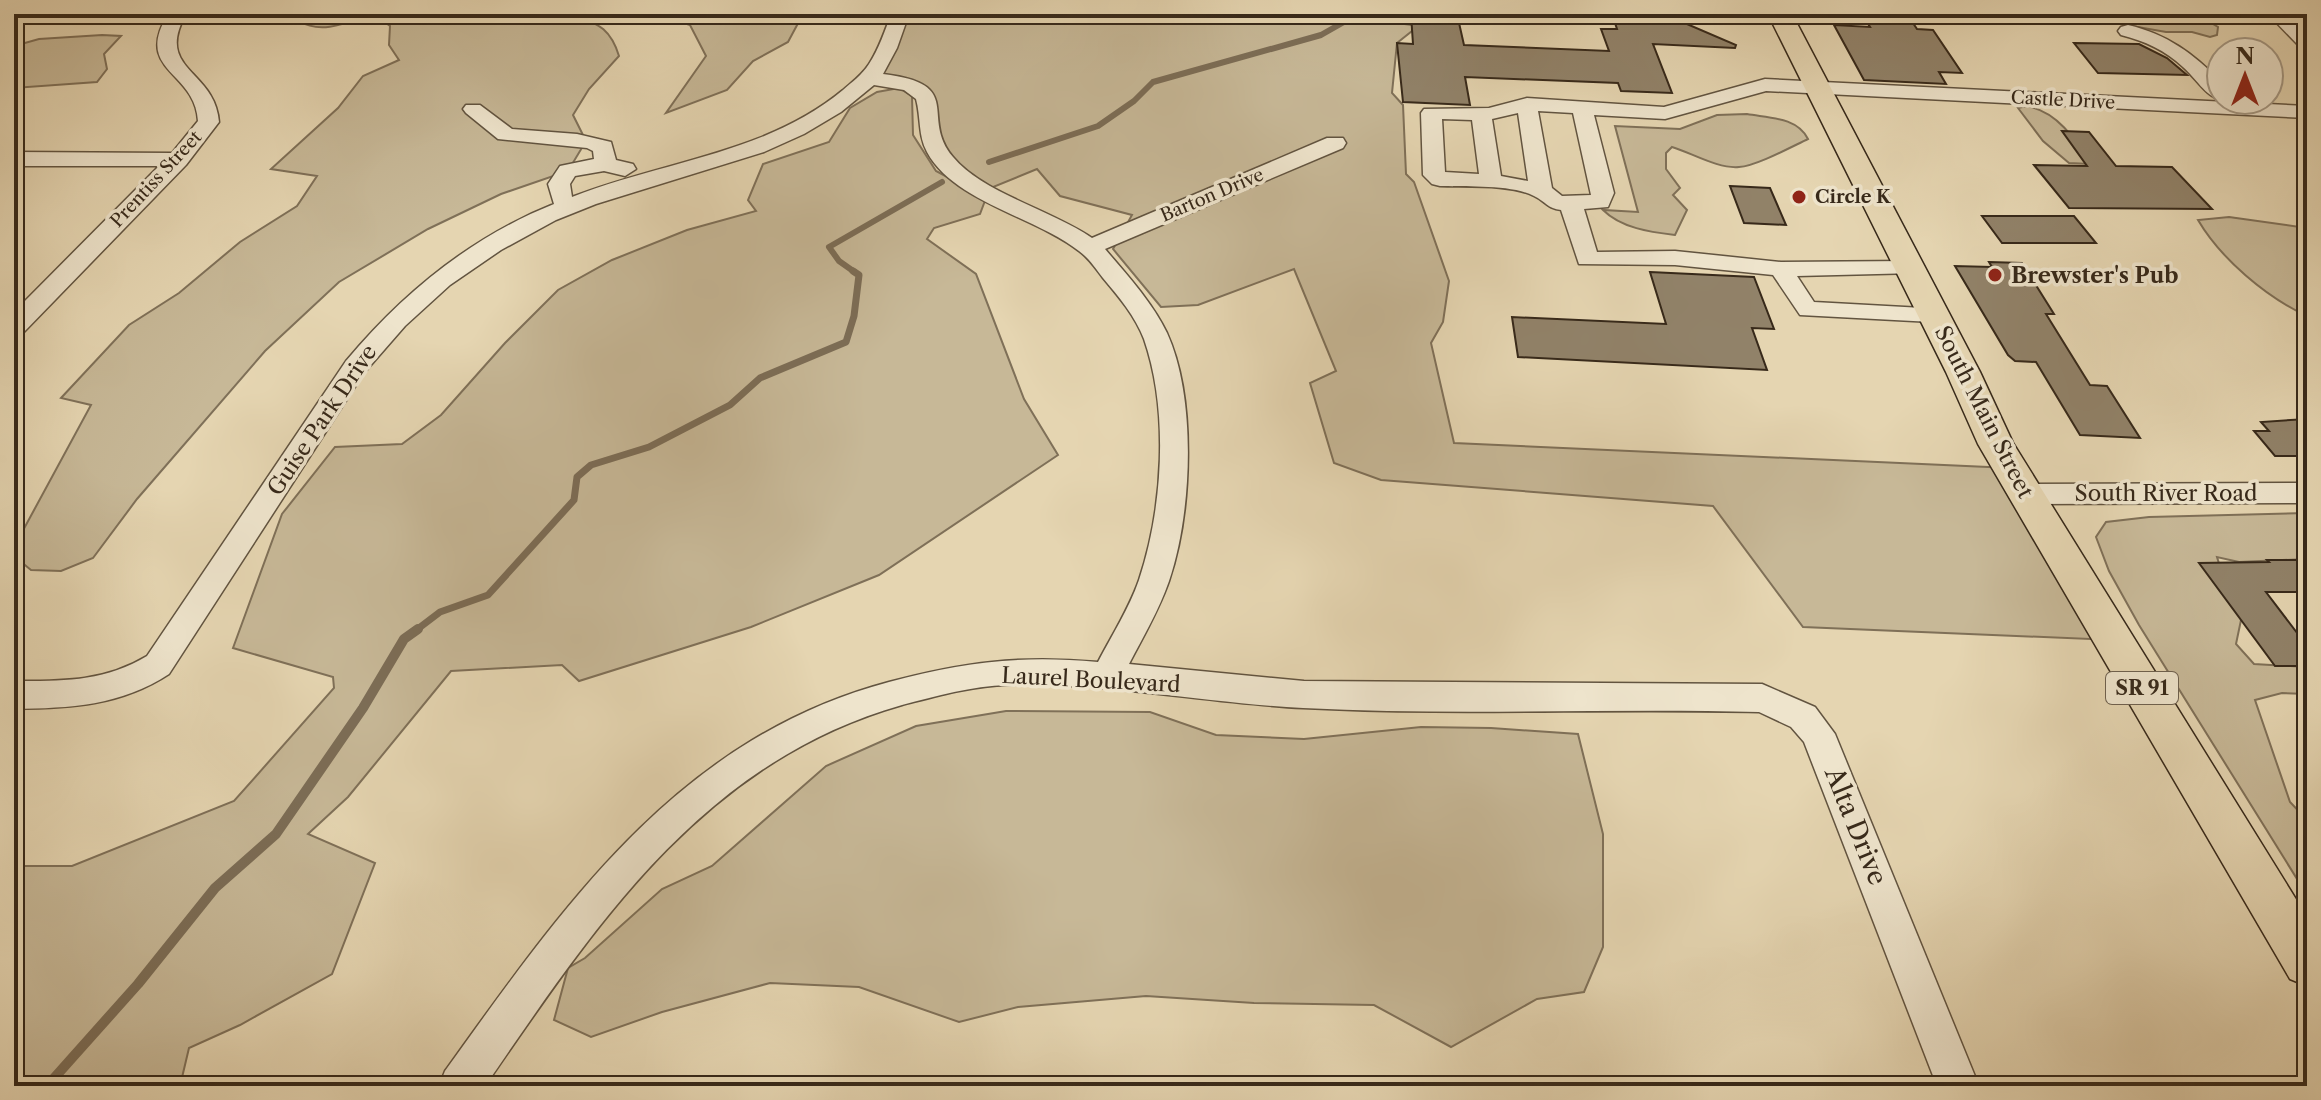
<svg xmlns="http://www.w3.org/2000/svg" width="2321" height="1100" font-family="'Libre Caslon Text',serif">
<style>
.green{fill:#c7b897;stroke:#7f7058;stroke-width:2}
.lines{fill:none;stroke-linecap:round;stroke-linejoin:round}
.stream-far2{stroke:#7c6d56;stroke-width:6}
.stream-far1{stroke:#7c6d56;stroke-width:7}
.stream{stroke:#7c6d56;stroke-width:10}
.building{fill:#918269;stroke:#37291a;stroke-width:2}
.minor-casing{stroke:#625440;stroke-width:3}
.major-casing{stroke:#37291a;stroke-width:3}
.minor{fill:#eee4cc;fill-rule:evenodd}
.major{fill:#e5d5b1;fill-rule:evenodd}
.poi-dot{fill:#8f2418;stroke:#eee4cc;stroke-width:3}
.labels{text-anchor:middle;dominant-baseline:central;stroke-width:7;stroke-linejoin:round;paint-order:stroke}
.far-street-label{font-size:18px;fill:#37291a;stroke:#eee4cc}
.far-poi-label{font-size:18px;font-weight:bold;fill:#37291a;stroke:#eee4cc;text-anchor:start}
.shield{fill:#eee4cc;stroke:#6e614f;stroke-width:2}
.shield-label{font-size:20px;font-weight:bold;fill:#37291a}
.poi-label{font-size:22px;font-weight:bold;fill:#37291a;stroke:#eee4cc;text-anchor:start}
.street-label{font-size:22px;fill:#37291a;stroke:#eee4cc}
.near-street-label{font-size:26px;fill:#37291a;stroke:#eee4cc}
</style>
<rect width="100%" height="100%" fill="#e5d5b1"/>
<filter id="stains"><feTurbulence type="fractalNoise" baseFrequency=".0025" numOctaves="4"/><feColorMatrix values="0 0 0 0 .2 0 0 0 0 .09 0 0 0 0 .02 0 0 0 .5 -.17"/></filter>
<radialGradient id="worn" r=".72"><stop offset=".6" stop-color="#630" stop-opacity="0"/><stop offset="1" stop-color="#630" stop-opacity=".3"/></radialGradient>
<!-- green -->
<g class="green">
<path d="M303 14H372C348 22 322 35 299 21Z"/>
<path d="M374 14H803L788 42 753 61 727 90 666 113 706 56 690 25 659 15 573 14C597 24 610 27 619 56L589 89 573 115 586 141 568 171 501 194 428 229 339 282 265 351 137 499 93 558 61 571 31 570 14 556V547L91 405 61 398 129 325 179 293 240 242 297 206 317 176 271 169 338 108 363 76 399 60 389 45 390 26Z"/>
<polygon points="900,14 1389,14 1390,22 1412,25 1412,31 1397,43 1392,93 1403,105 1406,174 1414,182 1449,281 1443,322 1431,343 1454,443 2010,468 2113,640 1803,627 1713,506 1381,480 1334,463 1310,383 1336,371 1294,269 1198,305 1161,307 1113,249 1132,215 1060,196 1037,169 986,190 948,166 922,93 869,78"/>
<polygon points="2101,14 2196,14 2218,27 2217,35 2210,37 2192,32 2166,32 2115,23"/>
<polygon points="102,35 121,36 104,54 107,69 97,82 14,88 14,46 39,39"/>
<polygon points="899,88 912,96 913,135 936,171 986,198 980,214 934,228 927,239 976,274 1024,399 1058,455 879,575 751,627 579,681 562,665 451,671 348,797 308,834 375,863 332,974 240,1025 189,1048 180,1086 14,1086 14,866 72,866 234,801 334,688 333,677 233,648 282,514 335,447 402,444 441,415 505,343 558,290 612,260 687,230 756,211 748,200 763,164 829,142 850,108 877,92"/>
<path d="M2027 106C2058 112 2074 138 2090 164L2069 163 2043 141 2018 108Z"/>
<path d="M1747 114C1769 118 1797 117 1808 139 1791 147 1756 166 1739 167 1718 169 1692 153 1672 147L1666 153V169L1680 188 1673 195 1687 210 1675 235C1650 232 1621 228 1603 210L1638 212 1615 126 1680 129 1717 115Z"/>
<path d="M2229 217 2307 228V316C2266 297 2221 259 2198 220Z"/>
<polygon points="2307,513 2307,559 2239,562 2217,557 2222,573 2245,601 2236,644 2254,664 2307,667 2307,694 2282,693 2255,700 2290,802 2307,820 2307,895 2139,625 2109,571 2096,537 2106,522 2149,517"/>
<polygon points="1006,711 1150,712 1216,735 1304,739 1421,727 1491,728 1578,734 1603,834 1603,947 1584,992 1537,999 1451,1047 1374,1005 1254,1003 1146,996 1018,1007 959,1022 859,987 770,983 662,1012 591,1037 554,1020 568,968 585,958 662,889 712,866 826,766 916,726"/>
</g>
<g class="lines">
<!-- stream-far2 -->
<g class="stream-far2">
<polyline points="989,162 1098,126 1134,101 1153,82 1321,35 1358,14"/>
<polyline points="856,273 839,261 829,247 942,182"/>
</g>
<!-- stream-far1 -->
<polyline class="stream-far1" points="415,631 440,612 488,595 574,500 577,477 591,465 649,447 730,405 760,378 846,342 854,316 859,275 853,271"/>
<!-- stream -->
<polyline class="stream" points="47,1086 138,984 215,888 276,834 363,708 404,639 418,629"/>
</g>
<!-- building -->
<g class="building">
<polygon points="1411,14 1457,14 1464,45 1609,51 1601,29 1617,29 1612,14 1656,14 1657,18 1670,24 1687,24 1736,45 1735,48 1653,44 1672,93 1621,91 1618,83 1465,77 1470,105 1403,102 1397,43 1413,44"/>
<polygon points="1862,14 1907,14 1917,29 1933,30 1962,73 1939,72 1946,84 1864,80 1834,25 1870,27"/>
<polygon points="2074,43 2139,44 2167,58 2187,75 2098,73"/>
<polygon points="2062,131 2089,132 2116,166 2172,167 2212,209 2069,208 2034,165 2087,166"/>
<polygon points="1730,186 1770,188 1786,225 1744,223"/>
<polygon points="1982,216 2074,216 2096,243 2002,243"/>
<polygon points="1989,262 2022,263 2054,314 2046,314 2090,385 2107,386 2140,438 2080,435 2036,362 2015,361 2008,355 1955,266 1992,267"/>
<polygon points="1650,272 1754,277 1774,329 1752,328 1767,370 1518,357 1512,317 1666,324"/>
<polygon points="2307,419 2307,456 2275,456 2254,431 2269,431 2261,422"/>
<polygon points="2267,560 2307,560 2307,592 2266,592 2307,646 2307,666 2275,666 2199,563 2269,562"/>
</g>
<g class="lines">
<defs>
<g id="minor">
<path d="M168 14H186C154 71 215 69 219 122L186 165 23 333 14 335V312L159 166H14V152L172 153 198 121C195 70 133 72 168 14Z"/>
<path d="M891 14H909L897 48 883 74C967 84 919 117 953 157 981 192 1053 211 1092 238L1327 138H1343L1346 143 1343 148 1105 249C1127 275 1152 302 1167 333 1197 399 1192 513 1169 581 1159 610 1143 637 1129 664L1304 681 1762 684 1815 707 1835 734 1979 1086H1937L1804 742 1791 727 1759 712C1607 708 1455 716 1303 708 1204 703 1107 682 1008 685 971 686 937 696 902 705 702 762 596 925 485 1086H439L445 1071C565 904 679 738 889 682 964 662 1020 655 1098 662 1112 635 1129 609 1139 580 1163 508 1169 411 1144 339 1135 316 1119 297 1103 278 1096 269 1089 258 1079 251 1036 217 954 202 927 152 918 136 921 117 916 99L904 90 874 85 841 112 804 134 764 152 596 204 556 220 501 250 450 285 405 326 364 373 169 674C120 706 71 708 14 709V681C62 681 104 682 147 656L346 361C403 293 471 237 554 204L548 184 560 166 594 159 593 151 587 148 498 139 466 113 463 109 466 105H480L512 129 577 134 611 142 616 160 633 164 636 169 625 176 604 171 575 176 570 184 572 197C663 161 766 154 843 90 852 82 862 75 869 64 879 49 885 31 891 14Z"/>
<polygon points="2268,14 2288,14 2307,32 2307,49 2300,47"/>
<path d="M2128 25C2167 34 2194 54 2221 82V100C2206 97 2195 77 2183 67 2165 50 2145 41 2121 35L2118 31 2121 27Z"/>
<path d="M1765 79 2307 106V118L1766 91 1665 119 1594 115 1614 193 1608 207 1584 209 1597 252 1675 251 1781 262 1909 261 1917 263 1921 268 1917 273 1797 276 1814 302 1941 309 1944 314 1941 319 1932 322 1800 315 1773 275 1675 265 1579 264 1561 210C1548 209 1545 201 1534 196 1511 184 1466 187 1440 186L1432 184 1423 175 1421 113 1424 109 1489 108 1527 98 1664 107ZM1538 111 1573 113 1591 195 1562 196 1552 188ZM1518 113 1528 181 1501 176 1492 119ZM1442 119 1472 120 1479 174 1445 172Z"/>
<polygon points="2307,483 2307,503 2025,504 2015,501 2011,494 2015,487 2025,484"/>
</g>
<polygon id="major" points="1768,14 1792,14 1980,372 2013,443 2307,917 2307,986 2290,979 1978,444 1946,372"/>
</defs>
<!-- minor casing -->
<use href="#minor" class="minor-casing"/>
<!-- major casing -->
<use href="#major" class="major-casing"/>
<!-- minor -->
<use href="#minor" class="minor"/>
<!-- major -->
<use href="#major" class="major"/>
</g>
<!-- markers -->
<g class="poi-dot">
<circle cx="1799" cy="197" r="8"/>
<circle cx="1995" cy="275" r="8"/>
</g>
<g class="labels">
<!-- far-street labels -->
<g class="far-street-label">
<text transform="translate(2063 100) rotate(3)">Castle Drive</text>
<text transform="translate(156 179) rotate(-47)">Prentiss Street</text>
<text transform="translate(1212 195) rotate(-23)">Barton Drive</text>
</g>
<!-- far-poi labels -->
<g class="far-poi-label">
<text x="1815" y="197">Circle K</text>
</g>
<!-- shield labels -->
<rect class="shield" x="2106" y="672" width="72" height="32" rx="6"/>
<g class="shield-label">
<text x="2142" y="688">SR 91</text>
</g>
<!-- poi labels -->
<g class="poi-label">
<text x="2011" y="275">Brewster's Pub</text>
</g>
<!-- street labels -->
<g class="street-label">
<text transform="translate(1984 412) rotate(63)">South Main Street</text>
<text transform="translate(322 420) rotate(-56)">Guise Park Drive</text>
<text x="2166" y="493">South River Road</text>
<text transform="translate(1091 680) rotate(3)">Laurel Boulevard</text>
</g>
<!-- near-street labels -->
<g class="near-street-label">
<text transform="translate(1856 826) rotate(68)">Alta Drive</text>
</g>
</g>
<!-- margin -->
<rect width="2321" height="1100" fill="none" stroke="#e5d5b1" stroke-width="48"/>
<rect x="16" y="16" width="2289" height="1068" fill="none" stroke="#37291a" stroke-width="4"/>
<rect x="24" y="24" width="2273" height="1052" fill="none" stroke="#37291a" stroke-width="2"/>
<!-- north arrow -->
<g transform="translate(2245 76)"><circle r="38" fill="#eee4cc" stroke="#a59985" stroke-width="2"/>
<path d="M0-6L14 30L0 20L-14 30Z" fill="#8f2418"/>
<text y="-12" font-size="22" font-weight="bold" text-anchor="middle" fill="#37291a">N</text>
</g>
<rect width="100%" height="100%" filter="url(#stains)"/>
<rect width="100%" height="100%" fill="url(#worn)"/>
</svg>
